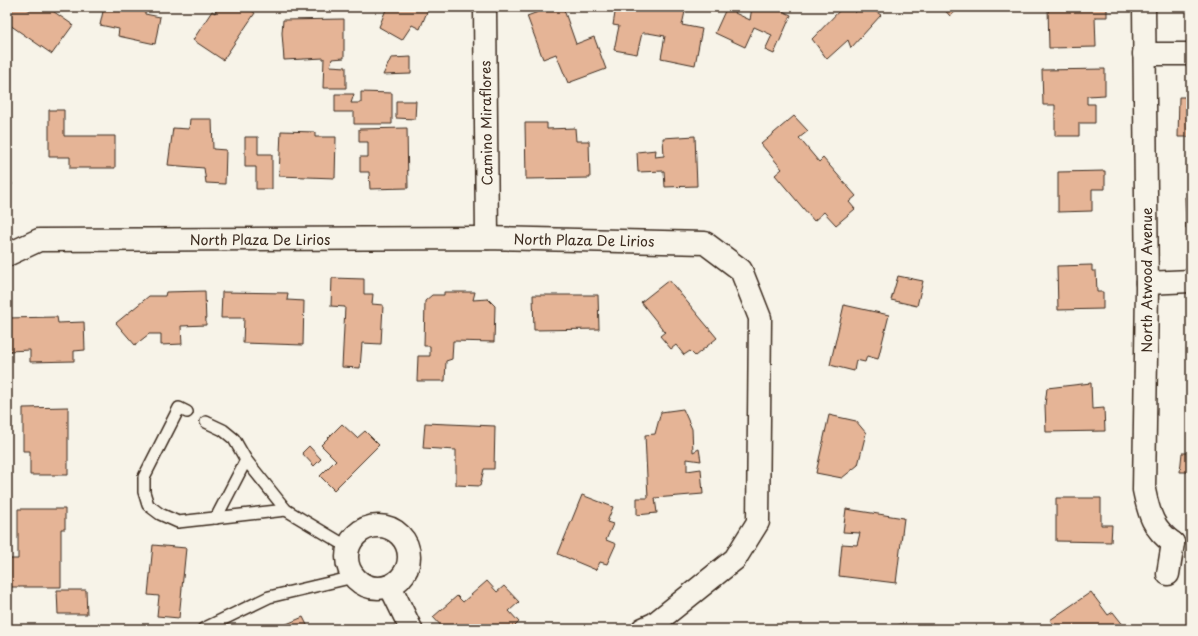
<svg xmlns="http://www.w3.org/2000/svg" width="1198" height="636" font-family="'Playpen Sans',sans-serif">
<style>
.building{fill:#e5b496;stroke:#3b2a1e}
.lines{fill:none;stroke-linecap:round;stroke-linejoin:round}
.service-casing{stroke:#3b2a1e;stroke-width:14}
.minor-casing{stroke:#3b2a1e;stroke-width:25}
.service{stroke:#f7f3e8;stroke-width:11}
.minor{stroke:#f7f3e8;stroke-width:22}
.labels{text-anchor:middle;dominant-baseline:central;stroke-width:4;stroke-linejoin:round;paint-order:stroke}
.street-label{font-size:14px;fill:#3b2a1e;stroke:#f7f3e8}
</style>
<rect width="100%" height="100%" fill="#f7f3e8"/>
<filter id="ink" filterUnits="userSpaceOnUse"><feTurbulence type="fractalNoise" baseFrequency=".025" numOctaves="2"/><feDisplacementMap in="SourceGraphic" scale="8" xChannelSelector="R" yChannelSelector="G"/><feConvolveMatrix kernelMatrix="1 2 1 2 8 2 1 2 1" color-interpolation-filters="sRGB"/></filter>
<g filter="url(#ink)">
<!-- building -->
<g class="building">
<polygon points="7,7 25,7 30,11 33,7 47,7 73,25 52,54 7,23"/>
<polygon points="104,7 145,7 145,14 160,17 155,44 118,36 119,29 100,25"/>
<polygon points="218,7 246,7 255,13 223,60 193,40 212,11 215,13"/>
<polygon points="387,7 429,7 420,29 412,25 402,40 379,27"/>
<polygon points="536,7 563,7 576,44 594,37 606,69 568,83 556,54 543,59 527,16 538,12"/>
<polygon points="616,7 686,7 682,25 702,29 695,65 661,58 665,36 648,33 642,33 637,54 614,50 619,26 613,25"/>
<polygon points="717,7 738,7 735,13 750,20 752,7 774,7 791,15 774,54 765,50 772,35 754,27 745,47 715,33 725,11"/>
<polygon points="843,7 849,7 855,13 859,7 869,7 881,15 851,48 848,40 827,59 812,39"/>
<polygon points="942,7 961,7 950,16"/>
<polygon points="1048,7 1107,7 1107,17 1095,17 1096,47 1049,48"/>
<polygon points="344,19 344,58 332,59 330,66 346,67 346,88 323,88 324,58 284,60 282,33 283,20"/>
<polygon points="411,57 411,74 383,75 391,58"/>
<polygon points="1105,69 1105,95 1087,96 1087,104 1095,104 1095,123 1079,123 1079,136 1055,136 1055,105 1043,105 1042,70"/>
<polygon points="361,92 392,93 392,124 354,124 354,112 335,112 335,94 354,94 351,103 361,103"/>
<polygon points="1179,97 1191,97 1191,137 1178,137"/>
<polygon points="396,101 416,101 415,119 396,118"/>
<polygon points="49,110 64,110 64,136 115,136 115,168 70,168 70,157 49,157"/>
<polygon points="794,116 808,131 799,138 819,162 823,158 856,196 849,202 855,209 836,225 824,212 814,221 775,175 782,169 761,144"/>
<polygon points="190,119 212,119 213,149 226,150 225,184 206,183 204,168 168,165 173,128 189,129"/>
<polygon points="525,123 547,123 547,129 575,128 576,141 589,141 590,178 526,179"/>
<polygon points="407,128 408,188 370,189 369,172 360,172 360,157 368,157 368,142 359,142 359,129"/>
<polygon points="281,131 315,132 315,137 336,137 335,178 279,176"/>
<polygon points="695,136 697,186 665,187 664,171 638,172 637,152 656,150 655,157 664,156 663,138"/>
<polygon points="245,137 258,137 258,154 272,154 272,189 256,189 256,167 245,167"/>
<polygon points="7,152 12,185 7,185"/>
<polygon points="1105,171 1105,189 1092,189 1092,211 1058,212 1058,172"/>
<polygon points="1185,197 1191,197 1191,228 1186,228"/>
<polygon points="1092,265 1092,271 1096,271 1097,292 1103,292 1103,309 1058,310 1057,266"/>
<polygon points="898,276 923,281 917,306 891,300"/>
<polygon points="332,278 364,279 364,294 373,294 372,304 383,305 381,344 362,343 360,368 342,367 345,307 331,306"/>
<polygon points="669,280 717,338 695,356 690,351 684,355 676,345 671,349 660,336 665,332 641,302"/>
<polygon points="205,291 206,325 181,326 182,344 161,345 161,334 149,334 135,345 116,323 149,296 165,296 166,292"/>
<polygon points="222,292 288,293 287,300 304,301 303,345 243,343 244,318 221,318"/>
<polygon points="444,292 475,292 473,300 488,299 495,306 494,342 453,341 452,359 446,361 445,381 417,381 418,356 430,356 430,346 424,346 425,301 432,295 444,295"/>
<polygon points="533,295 598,295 599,329 534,330"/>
<polygon points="844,305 889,315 878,359 867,356 865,362 856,360 854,371 830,365"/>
<polygon points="57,317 58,323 84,322 85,350 74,351 74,361 30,362 30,350 8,351 7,318"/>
<polygon points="1091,383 1092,409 1104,408 1105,431 1046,432 1045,405 1047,388"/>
<polygon points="68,407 68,475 30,475 30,451 23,451 23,408"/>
<polygon points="683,409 692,429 693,452 699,449 701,461 687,459 687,471 701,469 703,494 655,498 657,513 637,515 637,498 648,498 645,435 655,434 661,412"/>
<polygon points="829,415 856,421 866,433 858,465 842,478 816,473"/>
<polygon points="425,423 495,426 494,469 484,469 480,486 456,485 456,450 423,448"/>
<polygon points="342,424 357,438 365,431 379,445 334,490 320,476 336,460 321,445"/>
<polygon points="309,446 321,459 314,466 302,453"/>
<polygon points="1182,453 1191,453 1191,472 1180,472"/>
<polygon points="582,495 613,507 607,522 613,524 606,540 616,544 607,564 600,562 596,570 558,554"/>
<polygon points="1056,498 1101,498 1101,525 1112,525 1111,542 1056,541"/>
<polygon points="18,509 65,509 65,529 61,529 61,587 7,587 7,559 18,559"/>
<polygon points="846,509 904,518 896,583 839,576 842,544 857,545 860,533 843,532"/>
<polygon points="153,545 186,548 179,618 157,616 159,596 148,595"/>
<polygon points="487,581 497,592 504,586 519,602 509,611 519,622 512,629 469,629 467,627 465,629 444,629 433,617 457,596 463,602"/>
<polygon points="57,590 86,590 87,614 58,614"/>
<polygon points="1091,592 1108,615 1113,612 1124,626 1120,629 1057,629 1050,620"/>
<polygon points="303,617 309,629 275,629"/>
<polygon points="899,624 929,629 898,629"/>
</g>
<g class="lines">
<defs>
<g id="service">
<polyline points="187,412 179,408 144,477 144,492 148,505 160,514 178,522 286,510"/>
<polyline points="206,422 223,430 234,439 246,460 286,510 348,547"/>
<polyline points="216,518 246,460"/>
<polyline points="203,629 269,597 354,577"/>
</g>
<g id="minor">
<polyline points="485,7 487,238"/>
<path d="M1144 7 1147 288 1144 490C1149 514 1153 529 1173 543"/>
<polyline points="1144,54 1191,54"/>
<polyline points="7,255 39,240 487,238 705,243 741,270 760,318 758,522 735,559 654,624 643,629"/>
<polyline points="1147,283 1191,281"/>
<circle cx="378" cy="557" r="31"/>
<polyline points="1168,574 1173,543"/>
<polyline points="390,586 411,629"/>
</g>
</defs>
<!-- service casing -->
<use href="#service" class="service-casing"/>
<!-- minor casing -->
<use href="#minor" class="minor-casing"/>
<!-- service -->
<use href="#service" class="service"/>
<!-- minor -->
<use href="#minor" class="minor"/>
</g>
</g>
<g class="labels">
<!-- street labels -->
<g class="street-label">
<text transform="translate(486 123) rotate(-91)">Camino Miraflores</text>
<text x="260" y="239">North Plaza De Lirios</text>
<text transform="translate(584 240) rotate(1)">North Plaza De Lirios</text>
<text transform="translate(1146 280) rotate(-90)">North Atwood Avenue</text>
</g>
</g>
<!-- margin -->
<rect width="1198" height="636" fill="none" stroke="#f7f3e8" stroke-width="24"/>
<rect x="12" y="12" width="1174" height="612" fill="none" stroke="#3b2a1e" stroke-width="1.5" filter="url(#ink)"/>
</svg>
